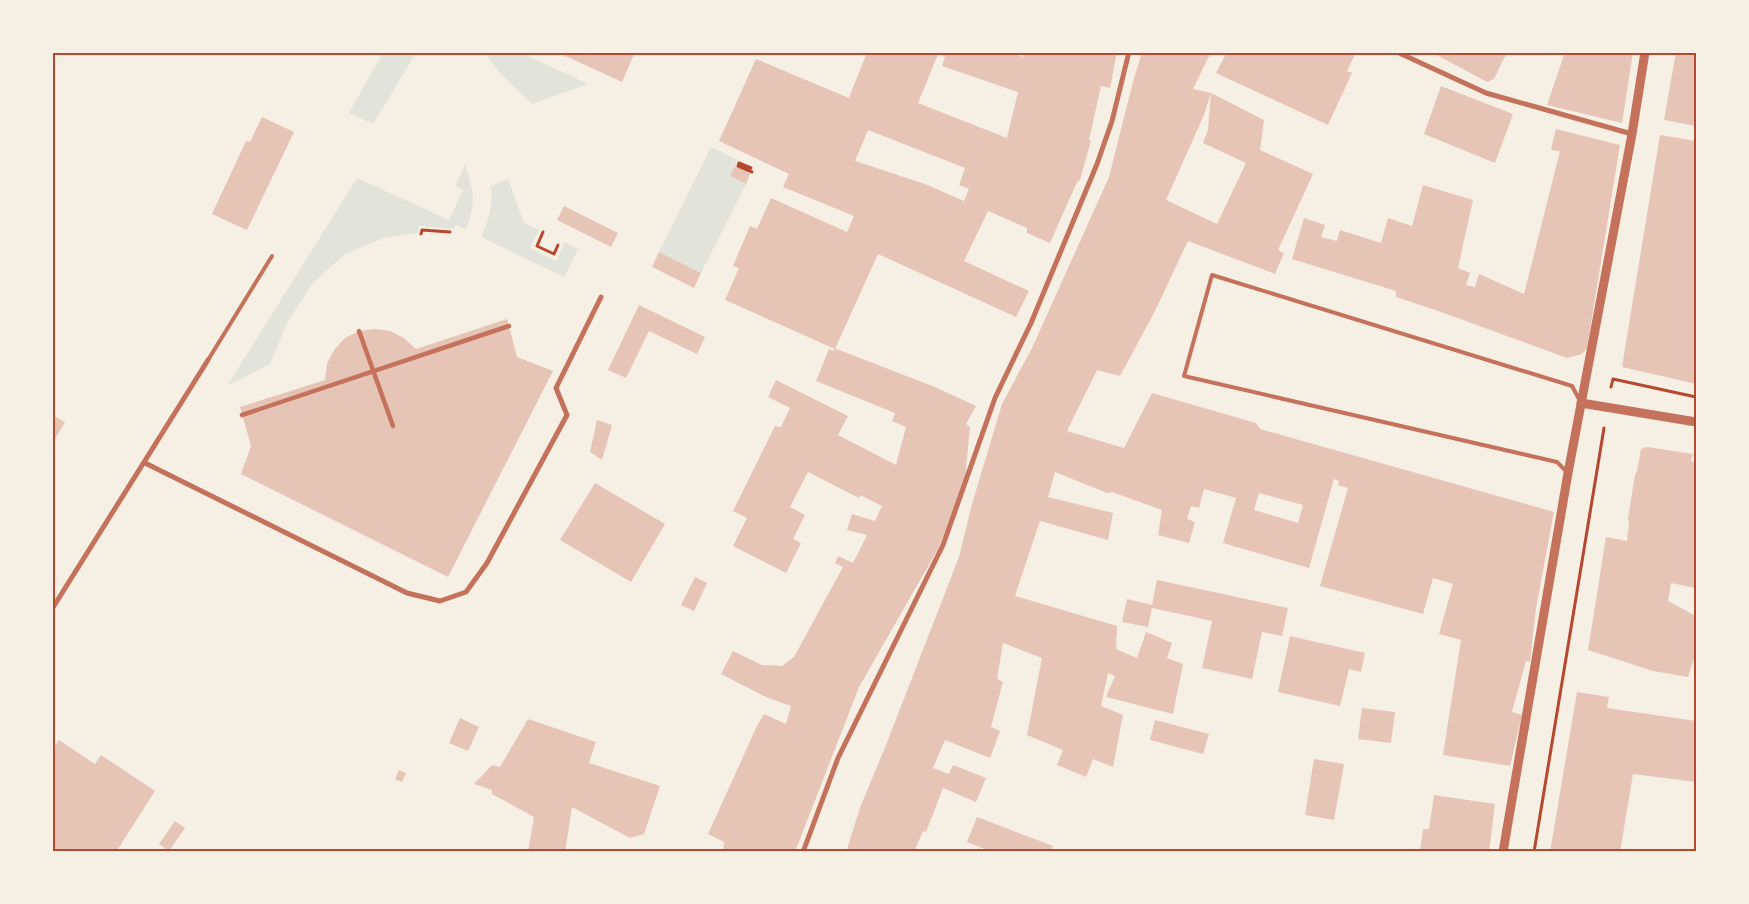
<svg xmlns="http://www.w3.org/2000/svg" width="1749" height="904" font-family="Montserrat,sans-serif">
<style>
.green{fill:#e2e4dc}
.building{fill:#e6c5b7;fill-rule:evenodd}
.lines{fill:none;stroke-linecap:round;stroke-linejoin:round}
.path{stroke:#b5482f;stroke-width:3}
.service{stroke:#c5725c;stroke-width:4}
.pedestrian{stroke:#c5725c;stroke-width:4.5}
.minor{stroke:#c5725c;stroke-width:5}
.tertiary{stroke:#c5725c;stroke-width:9}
.neatline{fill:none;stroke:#b5482f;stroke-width:2}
</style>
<rect width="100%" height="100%" fill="#f6efe4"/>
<!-- green -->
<g class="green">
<polygon points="383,52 416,53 373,124 349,113"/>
<polygon points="485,53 522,53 588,84 532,104 500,73"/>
<polygon points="711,147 738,160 730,176 746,184 701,273 659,252"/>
<path d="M465 165C474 190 476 205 466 230L456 225 454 229 419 226 418 233 384 238 345 254 313 283 288 321 270 364 227 386 357 178 449 220 463 190 455 186Z"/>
<path d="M508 179 524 223 539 230 530 248 556 261 565 242 578 249 564 277 481 237C489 220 493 205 491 186Z"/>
</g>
<!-- building -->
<g class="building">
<polygon points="557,52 635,52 622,82"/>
<path d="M867 52H939L918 103 1007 138 1018 92 942 66 945 57 942 56 944 52H1009L1023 57 1024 52H1117L1110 88 1101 86 1089 140 1091 141 1080 180 1077 182 1050 243 1027 233V228L988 211 964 261 1029 291 1016 317 878 254 835 349 725 300 739 268 733 266 750 226 757 229 771 198 847 232 854 216 783 187 789 174 719 141 756 59 849 98ZM868 130 965 168 959 185 969 189 964 201 925 184 855 161Z"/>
<path d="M1142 52H1211L1193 89 1211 93 1264 120 1260 150 1313 174 1278 250 1284 253 1275 274 1188 241 1155 311 1120 376 1097 370 1067 431 1124 448 1152 393 1256 423 1260 429 1554 512 1536 608 1530 662 1526 661 1512 712 1522 715 1510 766 1443 755 1461 640 1439 634 1453 584 1433 578 1423 614 1320 586 1348 488 1338 485 1339 481 1334 479 1309 568 1223 543 1236 498 1204 489 1199 508 1191 506 1187 519 1195 522 1189 543 1158 535 1162 510 1112 492 1107 493 1055 472 1048 497 1113 513 1108 540 1040 521 1015 596 1117 626 1116 649 1137 658 1146 632 1172 643 1167 658 1183 664 1173 714 1106 697 1115 676 1108 673 1101 706 1123 715 1113 767 1093 759 1086 777 1057 765 1063 750 1027 735 1042 658 1003 643 997 679 1003 682 991 727 1000 731 990 758 945 740 933 768 949 774 953 765 986 778 976 802 943 788 926 832 923 831 914 852H846L861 805 884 750 959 557 972 504 1002 404 1032 348 1109 177 1133 82ZM1211 93 1208 130 1203 143 1246 163 1217 224 1166 200 1204 115ZM1259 493 1303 505 1298 523 1254 510Z"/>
<polygon points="1227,52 1276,53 1356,52 1347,71 1352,73 1328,125 1216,73"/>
<polygon points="1431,52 1504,52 1508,54 1504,58 1494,79 1487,82"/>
<polygon points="1565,52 1633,52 1622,123 1547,105"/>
<polygon points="1676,52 1696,52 1696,126 1664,120"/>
<polygon points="1441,86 1513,114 1495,163 1424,134"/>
<polygon points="262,117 294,132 247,230 212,214 246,141 250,142"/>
<polygon points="1556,129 1620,145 1587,348 1582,354 1567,358 1444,313 1396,297 1396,291 1292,259 1304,218 1325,225 1321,237 1337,241 1340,230 1381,243 1388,218 1412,226 1423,185 1473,200 1458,268 1470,273 1466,285 1475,287 1479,274 1524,294 1560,151 1551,150"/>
<polygon points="1660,135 1696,141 1696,384 1622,367"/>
<polygon points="735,166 750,174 746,184 730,176"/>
<polygon points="564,206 618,233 611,247 557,220"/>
<polygon points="659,252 701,273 694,288 652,267"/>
<polygon points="639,305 705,337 697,354 649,331 626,378 608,370"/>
<polygon points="507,319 517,357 553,371 448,577 241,474 251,446 240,407 325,380 327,364 334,350 345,338 359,331 375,329 390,331 404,338 416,349"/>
<polygon points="834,348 935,387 976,406 966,424 970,427 965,479 939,547 859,687 795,852 723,852 724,842 708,834 757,726 764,714 786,724 791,706 768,698 721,674 733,651 762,665 782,666 794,657 843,567 835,563 838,556 853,563 867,535 847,530 852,514 875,521 882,506 860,495 859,498 808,472 790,507 805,515 793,539 801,543 786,573 733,546 747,518 733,511 775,426 781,427 790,408 768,397 776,380 848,416 838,435 896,465 906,427 892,421 895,413 816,381 829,349 834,351"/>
<polygon points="52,415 65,422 52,444"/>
<polygon points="597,420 612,425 602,460 590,452"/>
<polygon points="1647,447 1693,454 1691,461 1696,462 1696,588 1671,583 1668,601 1696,616 1696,653 1688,677 1653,671 1588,650 1606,537 1627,541 1629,524 1628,518 1635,475 1637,471 1641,449"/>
<polygon points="595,483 665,524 631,582 560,540"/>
<polygon points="695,577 707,583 694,611 681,605"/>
<polygon points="1157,580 1288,608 1282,636 1262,632 1252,679 1202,668 1212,621 1152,608 1148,627 1122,622 1127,599 1152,605"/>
<polygon points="1290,636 1365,653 1361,672 1349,669 1340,706 1278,692"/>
<polygon points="1577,692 1609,697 1607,708 1696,721 1696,782 1633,774 1620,852 1550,852"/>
<polygon points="1362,708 1395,712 1391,743 1358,739"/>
<polygon points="460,718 479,727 468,751 449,743"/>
<polygon points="528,719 596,742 589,763 660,786 644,834 630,838 572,807 565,852 528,852 534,817 492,794 492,790 474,784 492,765 500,767"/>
<polygon points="1155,720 1209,734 1203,754 1150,740"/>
<polygon points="59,740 95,764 101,755 155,791 116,852 52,852 52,750"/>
<polygon points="1314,759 1344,764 1334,820 1305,815"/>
<polygon points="399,770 406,773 402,782 395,779"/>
<polygon points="1434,795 1495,804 1489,852 1420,852 1423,829 1429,829"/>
<polygon points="977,817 1053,846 1051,852 992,852 967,842"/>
<polygon points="175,821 185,828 169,851 159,844"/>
</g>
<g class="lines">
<!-- path -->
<g class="path">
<polyline points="751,168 739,163 738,166 752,172"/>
<polyline points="543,232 537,246 554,254 558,245"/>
<polyline points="421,234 422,230 450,232"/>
<polyline points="1611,387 1613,379 1696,397"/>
<polyline points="1534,852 1604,428"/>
</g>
<!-- service -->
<g class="service">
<polyline points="208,360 272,256"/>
<polyline points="1567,472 1557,462 1184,376 1212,275 1572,386 1580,401"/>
</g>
<!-- pedestrian -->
<g class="pedestrian">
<polyline points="359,331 393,426"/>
<polyline points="242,415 509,326"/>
</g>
<!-- minor -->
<g class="minor">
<polyline points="1397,52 1486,93 1632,134"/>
<polyline points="145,463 407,593 440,601 466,592 487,563 567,415 556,388 601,297"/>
<polyline points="52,609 208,360"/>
<polyline points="803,852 838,758 943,545 995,398 1031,323 1097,164 1112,121 1129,52"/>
</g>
<!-- tertiary -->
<g class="tertiary">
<polyline points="1581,403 1696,422"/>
<polyline points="1503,852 1568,473 1632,134 1645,52"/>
</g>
</g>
<!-- border -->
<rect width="1749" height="904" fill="none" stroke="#f6efe4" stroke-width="108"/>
<rect x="54" y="54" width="1641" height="796" class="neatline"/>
</svg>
